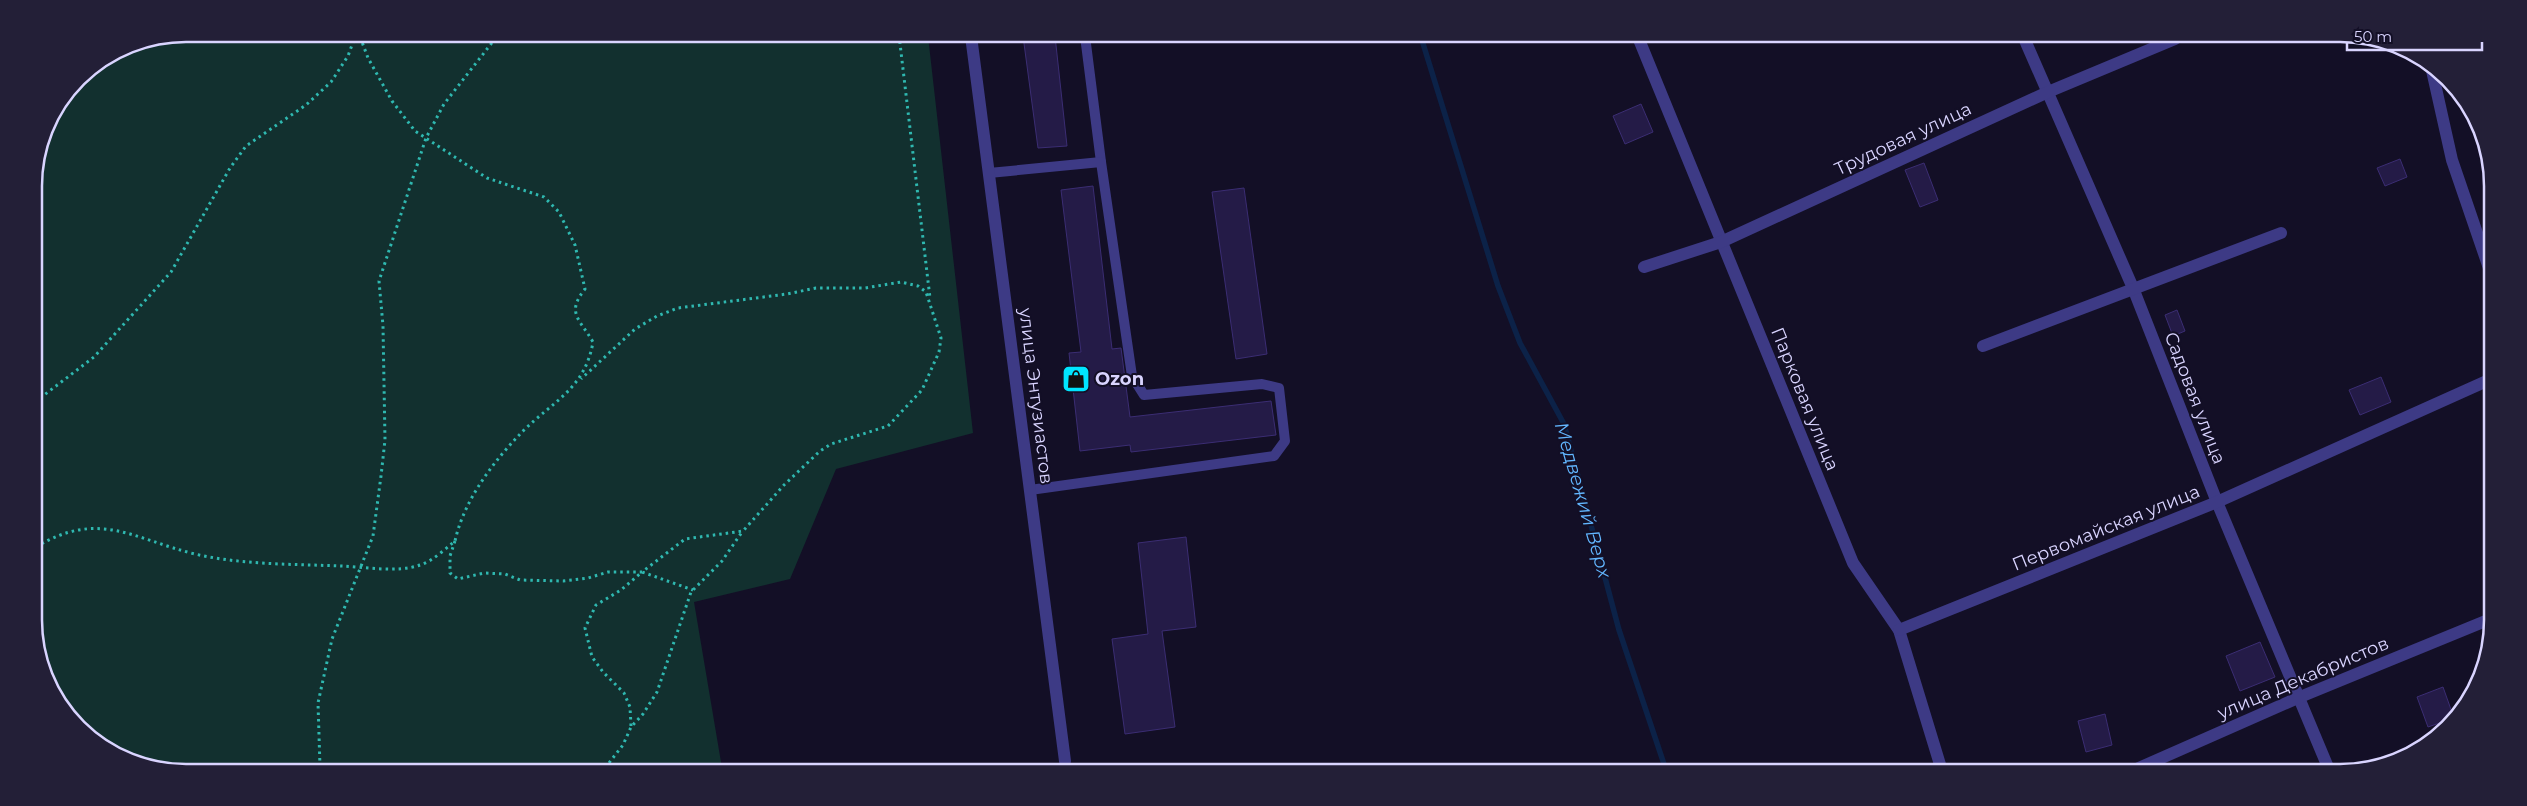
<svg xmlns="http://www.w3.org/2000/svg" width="2527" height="806" font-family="Montserrat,sans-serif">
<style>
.green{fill:#12302f}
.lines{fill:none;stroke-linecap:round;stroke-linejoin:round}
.stream{stroke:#0c2248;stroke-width:5.5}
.building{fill:#241b47;stroke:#3b2d73}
.path{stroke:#2fb8b0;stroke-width:3;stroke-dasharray:2.5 4;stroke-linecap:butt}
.lane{stroke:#3d3a85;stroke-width:10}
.street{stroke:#3d3a85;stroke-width:12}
.labels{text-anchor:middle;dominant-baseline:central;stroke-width:4;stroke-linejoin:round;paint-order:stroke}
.street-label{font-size:18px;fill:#d9d4ff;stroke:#130f26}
.poi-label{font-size:18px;font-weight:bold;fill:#d9d4ff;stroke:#130f26;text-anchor:start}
.water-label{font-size:19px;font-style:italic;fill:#62b6ff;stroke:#130f26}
.rim{fill:none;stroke:#d9d4ff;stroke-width:2.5}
</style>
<rect width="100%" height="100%" fill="#130f26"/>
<!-- green -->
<polygon class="green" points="187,34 928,36 973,433 836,469 790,579 694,602 722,768 147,767 102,747 72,720 37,649 34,177 46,128 79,78 128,45"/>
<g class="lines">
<!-- stream -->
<polyline class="stream" points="1421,37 1498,286 1520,343 1564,424 1619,630 1666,770"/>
</g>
<!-- building -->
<g class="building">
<polygon points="1023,36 1055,36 1067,146 1038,148"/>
<polygon points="1641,104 1653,132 1625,144 1613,116"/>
<polygon points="2400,159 2407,177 2385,186 2377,168"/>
<polygon points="1924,163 1938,200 1920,207 1905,170"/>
<polygon points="1093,186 1112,349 1121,348 1130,417 1271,401 1276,435 1131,452 1130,445 1080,451 1069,353 1081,352 1061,190"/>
<polygon points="1244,188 1267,354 1236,359 1212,192"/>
<polygon points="2177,310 2185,331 2173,336 2165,315"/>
<polygon points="2381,377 2391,402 2360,415 2349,390"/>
<polygon points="1186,537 1196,627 1162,631 1175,727 1125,734 1112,639 1148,634 1138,543"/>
<polygon points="2260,642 2275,677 2240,691 2226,656"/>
<polygon points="2443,687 2454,718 2428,727 2417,697"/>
<polygon points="2105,714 2112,745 2086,752 2078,721"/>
</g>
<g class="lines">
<!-- path -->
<g class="path">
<polyline points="899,35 930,298"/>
<polyline points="35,402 94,357 171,272 230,168 246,146 306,105 331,82 348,56 356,34"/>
<polyline points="455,541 450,556 450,573 458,579 484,573 505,574 520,580 563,581 588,578 608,572 642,572 685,539 743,531 784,485 820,451 831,444 888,426 922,390 939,352 941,338 926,292 918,286 901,282 865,288 816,288 787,294 678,308 657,316 635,329 581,379"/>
<path d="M36 547C99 509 133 539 195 554 242 565 293 564 341 566 365 567 398 573 420 565 433 561 445 549 455 541 464 500 493 462 522 432 553 401 585 389 593 342 579 318 566 313 585 289L575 245 559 212 544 197 487 178 415 131 392 101 368 58 359 34"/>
<polyline points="631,726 630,707 624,693 603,672 592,657 585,628 596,605 621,590 642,572 693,590"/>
<polyline points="320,767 318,703 332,639 373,536 381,476 385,440 383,326 379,281 426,138 444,104 498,35"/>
<polyline points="605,768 623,745 631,727 643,714 657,692 691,592 722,561 742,532"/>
</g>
<!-- lane -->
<g class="lane">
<polyline points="1085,36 1101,162"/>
<polyline points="989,173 1101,162 1132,376 1144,395 1262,384 1279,388 1285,441 1274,456 1030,490"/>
</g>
<!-- street -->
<g class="street">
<polyline points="971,36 1065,761"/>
<polyline points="1638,37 1853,563 1899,630 1942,771"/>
<polyline points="2024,38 2133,288 2217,502 2330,772"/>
<polyline points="2431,66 2452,160 2490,271"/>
<polyline points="1644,267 1721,242 2048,92 2175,39"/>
<polyline points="1983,346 2281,233"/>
<polyline points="1899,630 2217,502 2489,380"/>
<polyline points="2132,771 2300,697 2488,620"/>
</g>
</g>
<!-- icons -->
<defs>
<symbol id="shop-square" viewBox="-11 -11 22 22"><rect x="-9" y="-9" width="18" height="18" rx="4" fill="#00e5ff" stroke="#130f26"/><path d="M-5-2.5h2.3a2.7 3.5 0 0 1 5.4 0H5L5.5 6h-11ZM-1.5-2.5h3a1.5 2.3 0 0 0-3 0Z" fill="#111"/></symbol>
</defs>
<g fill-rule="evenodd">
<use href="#shop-square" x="1060" y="363" width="32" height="32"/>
</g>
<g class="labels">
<!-- street labels -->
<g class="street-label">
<text transform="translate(1903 139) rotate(-25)">Трудовая улица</text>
<text transform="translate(1036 396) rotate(83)">улица Энтузиастов</text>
<text transform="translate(2195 398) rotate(69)">Садовая улица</text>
<text transform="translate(1805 399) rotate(68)">Парковая улица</text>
<text transform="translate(2106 528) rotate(-22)">Первомайская улица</text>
<text transform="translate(2303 678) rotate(-23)">улица Декабристов</text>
</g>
<!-- poi labels -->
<g class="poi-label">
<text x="1095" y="379">Ozon</text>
</g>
<!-- water labels -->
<g class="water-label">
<text transform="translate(1583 500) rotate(74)">Медвежий Верх</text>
</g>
</g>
<!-- crop -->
<path d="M0 0H2527V806H0ZM186 42H2340A144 144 0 0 1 2484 186V620A144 144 0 0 1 2340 764H186A144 144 0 0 1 42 620V186A144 144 0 0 1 186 42Z" fill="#231f37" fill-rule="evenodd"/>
<path class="rim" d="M186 42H2340A144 144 0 0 1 2484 186V620A144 144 0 0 1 2340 764H186A144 144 0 0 1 42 620V186A144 144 0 0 1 186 42Z"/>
<!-- scale -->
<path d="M2347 42v8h135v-8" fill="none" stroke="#d9d4ff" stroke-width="2.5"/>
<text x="2354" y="42" font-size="15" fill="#d9d4ff" stroke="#130f26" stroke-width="4" paint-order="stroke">50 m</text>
</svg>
